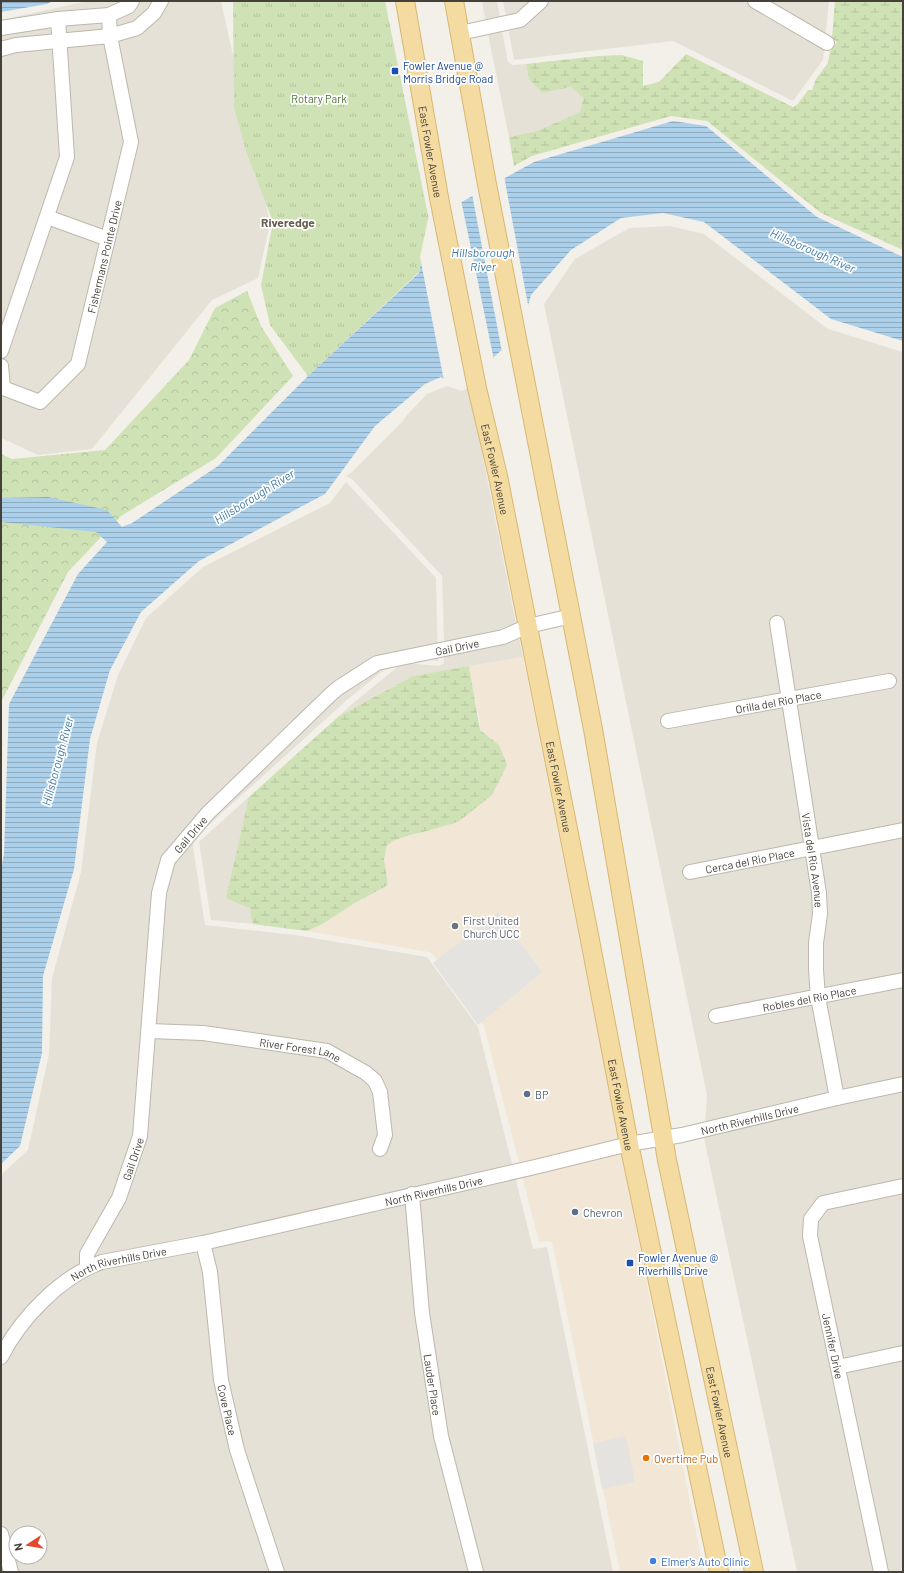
<svg xmlns="http://www.w3.org/2000/svg" width="904" height="1573" font-family="Barlow,sans-serif">
<style>
.residential{fill:#e6e1d7;fill-rule:evenodd}
.commercial{fill:#f2e6d6}
.forest{fill:url(#forest-crowns)}
.wetland{fill:url(#wetland-marsh)}
.park{fill:url(#park-tufts)}
.parking{fill:#e4e3e0}
.water{fill:url(#water-rules)}
.pier{fill:#f3f0e9}
.lines{fill:none;stroke-linecap:round;stroke-linejoin:round}
.minor-casing{stroke:#bdb7ac;stroke-width:16}
.major-casing{stroke:#d7b872;stroke-width:20}
.minor{stroke:#fff;stroke-width:14}
.major{stroke:#f4dba1;stroke-width:18}
.transit-dot{fill:#1a4fb4;stroke:#fff;stroke-width:1.5}
.worship-dot{fill:#6b7280;stroke:#fff;stroke-width:1.5}
.service-dot{fill:#5c6f8a;stroke:#fff;stroke-width:1.5}
.food-dot{fill:#e8710a;stroke:#fff;stroke-width:1.5}
.shop-dot{fill:#3f7fe0;stroke:#fff;stroke-width:1.5}
.labels{text-anchor:middle;dominant-baseline:central;stroke-width:3.5;stroke-linejoin:round;paint-order:stroke}
.transit-label{font-size:11px;fill:#164399;stroke:#fff;text-anchor:start}
.park-label{font-size:11px;fill:#4a7131;stroke:#fff}
.street-label{font-size:11px;fill:#454038;stroke:#fff}
.worship-label{font-size:11px;fill:#5b616d;stroke:#fff;text-anchor:start}
.service-label{font-size:11px;fill:#4e5e75;stroke:#fff;text-anchor:start}
.food-label{font-size:11px;fill:#c56008;stroke:#fff;text-anchor:start}
.shop-label{font-size:11px;fill:#366cbe;stroke:#fff;text-anchor:start}
.neighbourhood-label{font-size:12px;font-weight:bold;fill:#675e50;stroke:#fff}
.water-label{font-size:12px;font-style:italic;fill:#3c7aa6;stroke:#fff}
</style>
<defs>
<pattern id="forest-crowns" width="20" height="18" patternUnits="userSpaceOnUse"><rect width="20" height="18" fill="#cfe2b6"/><path d="M2 6a3 3 0 1 1 6 0M12 15a3 3 0 1 1 6 0" fill="none" stroke="#b3c39d"/></pattern>
<pattern id="wetland-marsh" width="20" height="14" patternUnits="userSpaceOnUse"><rect width="20" height="14" fill="#cfe2b6"/><path d="M1 5h8M5 5V1M11 12h8M15 12V8" fill="none" stroke="#b3c39d"/></pattern>
<pattern id="park-tufts" width="24" height="20" patternUnits="userSpaceOnUse"><rect width="24" height="20" fill="#cfe2b6"/><path d="M3 7l-1-3M5 7V3M7 7l1-3M15 17l-1-3M17 17v-4M19 17l1-3" fill="none" stroke="#b3c39d"/></pattern>
<pattern id="water-rules" width="6" height="5" patternUnits="userSpaceOnUse"><rect width="6" height="5" fill="#acd0e9"/><path d="M0 2.5h6" fill="none" stroke="#8eaabe"/></pattern>
</defs>
<rect width="100%" height="100%" fill="#f3f0e9"/>
<!-- residential -->
<g class="residential">
<polygon points="88,1 221,1 270,223 258,278 212,300 92,449 38,455 1,438 1,20"/>
<polygon points="482,1 497,1 500,17 485,20"/>
<polygon points="503,1 829,1 823,60 793,101 673,41 514,60"/>
<polygon points="502,31 508,62 512,65 526,64 529,79 542,93 571,87 583,97 580,112 537,131 509,137 488,34"/>
<polygon points="669,226 704,234 828,329 903,352 903,1572 797,1572 704,1138 707,1095 544,304 575,259 629,228"/>
<polygon points="447,386 462,391 469,387 516,624 501,630 444,642 442,576 352,479 346,476 351,473 403,421 407,415 427,394"/>
<path d="M346 482 436 578 438 661 400 657 347 700 192 840 205 925 295 935 427 957 478 1027 533 1249 547 1247 613 1572H1V1175L28 1150 49 1054 52 978 81 872 97 743 118 675 146 618 203 567 330 503ZM16 1533H40V1557H16Z"/>
<polygon points="519,637 523,657 413,676 339,716 249,797 251,909 250,912 253,924 211,920 199,842 352,704 400,665 407,663 439,666 444,663 444,656"/>
</g>
<!-- commercial -->
<g class="commercial">
<polygon points="523,657 619,1139 519,1163 484,1026 433,954 429,952 307,931 321,925 355,903 388,885 384,859 387,845 395,840 410,835 427,831 458,822 499,745 480,730 480,722 469,666"/>
<polygon points="621,1152 704,1572 620,1572 553,1246 552,1242 548,1241 539,1242 522,1176"/>
</g>
<!-- forest -->
<polygon class="forest" points="247,291 261,326 293,376 216,458 121,516 68,572 1,702 1,454 12,459 105,450 189,360 215,308"/>
<!-- wetland -->
<g class="wetland">
<polygon points="835,1 903,1 903,250 821,213 707,121 671,116 532,156 514,166 509,137 537,131 580,112 583,98 571,87 542,93 529,79 526,64 598,56 622,55 643,61 643,86 659,82 686,54 793,107 797,105 808,90 812,90 816,79 828,63 830,51 837,42 832,38"/>
<polygon points="469,666 480,730 499,745 507,765 492,795 458,822 427,831 410,835 395,840 387,845 384,859 388,885 355,903 321,925 307,931 253,924 250,912 251,909 226,898 249,797 339,716 413,676"/>
</g>
<!-- park -->
<polygon class="park" points="233,1 385,1 429,220 419,272 308,376 270,325 261,285 273,222 246,151 234,107"/>
<!-- parking -->
<g class="parking">
<polygon points="498,912 542,972 478,1025 433,963"/>
<polygon points="626,1436 635,1482 602,1489 593,1443"/>
</g>
<!-- water -->
<g class="water">
<polygon points="1,1 53,1 47,4 1,12"/>
<polygon points="673,121 706,126 817,217 903,257 903,341 831,319 704,222 663,213 621,218 571,250 531,295 520,334 461,386 441,377 425,384 375,426 325,494 199,561 141,612 110,670 90,739 74,869 43,976 42,1053 20,1146 1,1164 1,870 4,854 9,704 78,574 107,542 96,532 1,522 1,498 48,497 107,510 122,527 132,523 218,466 308,376 419,273 429,220 534,162"/>
</g>
<!-- pier -->
<g class="pier">
<polygon points="504,176 529,310 522,336 502,352 472,194"/>
<polygon points="461,200 494,360 460,388 444,381 420,257 428,219"/>
</g>
<g class="lines">
<defs>
<g id="minor">
<polyline points="755,1 827,43"/>
<polyline points="1,28 58,19 109,15 129,6 132,1"/>
<polyline points="460,33 520,20 541,1"/>
<polyline points="1,49 16,45 110,36 137,28 154,13 161,1"/>
<polyline points="47,217 108,239"/>
<polyline points="1,351 67,157 58,19"/>
<path id="s1" d="M1 366 3 388 40 402 78 364 131 142 110 36 109 15"/>
<path id="s2" d="M777 623 819 893 820 914 816 943V970L818 997 837 1098"/>
<path id="s3" d="M668 721 889 681"/>
<path id="s4" d="M690 872 903 830"/>
<path id="s5" d="M716 1016 903 980"/>
<path id="s6" d="M149 1031 203 1033 327 1051 366 1073 375 1081 380 1092 385 1135 380 1149"/>
<path id="s7" d="M412 1194 422 1313 441 1436 476 1572"/>
<path id="s8" d="M203 1243 210 1272 221 1380 237 1450 277 1572"/>
<path id="s9" d="M87 1268V1254L119 1198 140 1136 159 893 168 860 208 813 330 695 338 688 377 663 503 637 528 626 572 616"/>
<path id="s10" d="M1 1357C20 1319 61 1276 102 1262L203 1243 535 1167 629 1144 682 1135 837 1098 903 1084"/>
<polyline points="838,1367 903,1353"/>
<polyline points="1,1534 11,1572"/>
<polyline points="881,1572 810,1236 811,1219 823,1203 903,1186"/>
</g>
<g id="major">
<path id="s11" d="M405 1 440 203 477 388 498 476 589 935 629 1144 719 1572"/>
<path id="s12" d="M454 1 486 179 593 729 667 1160 754 1572"/>
</g>
</defs>
<!-- minor casing -->
<use href="#minor" class="minor-casing"/>
<!-- major casing -->
<use href="#major" class="major-casing"/>
<!-- minor -->
<use href="#minor" class="minor"/>
<!-- major -->
<use href="#major" class="major"/>
</g>
<!-- markers -->
<g class="transit-dot">
<rect x="391" y="67" width="8" height="8" rx="2"/>
<rect x="626" y="1259" width="8" height="8" rx="2"/>
</g>
<circle class="worship-dot" cx="455" cy="926" r="4"/>
<g class="service-dot">
<circle cx="527" cy="1094" r="4"/>
<circle cx="575" cy="1212" r="4"/>
</g>
<circle class="food-dot" cx="646" cy="1458" r="4"/>
<circle class="shop-dot" cx="653" cy="1561" r="4"/>
<g class="labels">
<!-- transit labels -->
<g class="transit-label">
<text x="403" y="65">Fowler Avenue @<tspan x="403" dy="13">Morris Bridge Road</tspan></text>
<text x="638" y="1257">Fowler Avenue @<tspan x="638" dy="13">Riverhills Drive</tspan></text>
</g>
<!-- park labels -->
<g class="park-label">
<text x="319" y="98">Rotary Park</text>
</g>
<!-- street labels -->
<g class="street-label">
<text stroke="none"><textPath href="#s11" startOffset="153">East Fowler Avenue</textPath></text>
<text stroke="none"><textPath href="#s1" startOffset="226">Fishermans Pointe Drive</textPath></text>
<text stroke="none"><textPath href="#s11" startOffset="477">East Fowler Avenue</textPath></text>
<text stroke="none"><textPath href="#s9" startOffset="792">Gail Drive</textPath></text>
<text stroke="none"><textPath href="#s3" startOffset="112">Orilla del Rio Place</textPath></text>
<text stroke="none"><textPath href="#s11" startOffset="801">East Fowler Avenue</textPath></text>
<text stroke="none"><textPath href="#s9" startOffset="456">Gail Drive</textPath></text>
<text stroke="none"><textPath href="#s4" startOffset="61">Cerca del Rio Place</textPath></text>
<text stroke="none"><textPath href="#s2" startOffset="240">Vista del Rio Avenue</textPath></text>
<text stroke="none"><textPath href="#s5" startOffset="95">Robles del Rio Place</textPath></text>
<text stroke="none"><textPath href="#s6" startOffset="153">River Forest Lane</textPath></text>
<text stroke="none"><textPath href="#s11" startOffset="1125">East Fowler Avenue</textPath></text>
<text stroke="none"><textPath href="#s10" startOffset="805">North Riverhills Drive</textPath></text>
<text stroke="none"><textPath href="#s9" startOffset="120">Gail Drive</textPath></text>
<text stroke="none"><textPath href="#s10" startOffset="481">North Riverhills Drive</textPath></text>
<text stroke="none"><textPath href="#s10" startOffset="157">North Riverhills Drive</textPath></text>
<text transform="translate(833 1346) rotate(78)">Jennifer Drive</text>
<text stroke="none"><textPath href="#s7" startOffset="192">Lauder Place</textPath></text>
<text stroke="none"><textPath href="#s8" startOffset="169">Cove Place</textPath></text>
<text stroke="none"><textPath href="#s12" startOffset="1436">East Fowler Avenue</textPath></text>
</g>
<!-- worship labels -->
<g class="worship-label">
<text x="463" y="920">First United<tspan x="463" dy="13">Church UCC</tspan></text>
</g>
<!-- service labels -->
<g class="service-label">
<text x="535" y="1094">BP</text>
<text x="583" y="1212">Chevron</text>
</g>
<!-- food labels -->
<g class="food-label">
<text x="654" y="1458">Overtime Pub</text>
</g>
<!-- shop labels -->
<g class="shop-label">
<text x="661" y="1561">Elmer's Auto Clinic</text>
</g>
<!-- neighbourhood labels -->
<g class="neighbourhood-label">
<text x="288" y="222">Riveredge</text>
</g>
<!-- water labels -->
<g class="water-label">
<text transform="translate(813 250) rotate(24)">Hillsborough River</text>
<text x="483" y="252">Hillsborough<tspan x="483" dy="14">River</tspan></text>
<text transform="translate(254 496) rotate(-32)">Hillsborough River</text>
<text transform="translate(57 761) rotate(-75)">Hillsborough River</text>
</g>
</g>
<!-- border -->
<rect width="904" height="1573" fill="none" stroke="#454038" stroke-width="4"/>
<!-- north arrow -->
<g transform="translate(28 1545) rotate(258)"><circle r="19" fill="#ffffff" stroke="#b5b3af"/>
<path d="M0-3L7 15L0 10L-7 15Z" fill="#e3492f"/>
<text y="-6" font-size="11" font-weight="bold" text-anchor="middle" fill="#454038">N</text>
</g>
</svg>
